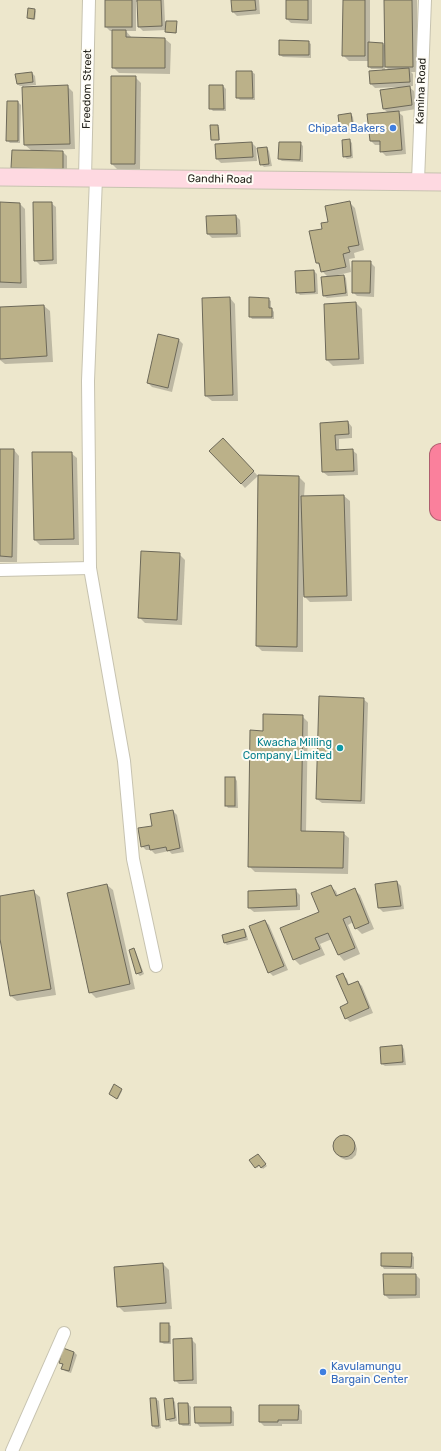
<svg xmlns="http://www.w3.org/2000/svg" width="441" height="1451" font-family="Rubik,sans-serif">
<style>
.built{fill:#ede7cc}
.shadow{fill:#0003;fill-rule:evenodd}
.building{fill:#bbb189;stroke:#6d6959}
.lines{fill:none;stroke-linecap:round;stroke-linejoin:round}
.street-casing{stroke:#c7c3b0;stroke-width:14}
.secondary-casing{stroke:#c7c3b0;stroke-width:19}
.highway-casing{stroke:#ae5e6e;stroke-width:24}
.street{stroke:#fff;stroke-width:12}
.secondary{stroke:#fed9e1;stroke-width:17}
.highway{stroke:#fa809c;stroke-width:22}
.shop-dot{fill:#3f7fe0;stroke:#fffdf6;stroke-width:1.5}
.culture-dot{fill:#0f9aa8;stroke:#fffdf6;stroke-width:1.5}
.labels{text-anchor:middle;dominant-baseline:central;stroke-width:4;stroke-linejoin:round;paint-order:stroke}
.street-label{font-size:11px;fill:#201f18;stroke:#fffdf6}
.shop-label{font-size:11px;fill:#366cbe;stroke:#fffdf6;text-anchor:end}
.culture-label{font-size:11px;fill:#0d838f;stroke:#fffdf6;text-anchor:end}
</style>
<rect width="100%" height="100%" fill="#f5f0dd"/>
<!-- built -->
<rect class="built" x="0" y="0" width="441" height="1451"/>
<!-- shadow -->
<g class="shadow">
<polygon points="106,0 164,0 165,22 176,22 177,33 167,33 166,30 143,31 139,27 138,2 136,2 136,31 126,31 132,38 165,39 171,44 170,74 119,73 113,67 113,31 110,31 106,27"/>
<polygon points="232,0 259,0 260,14 237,16 233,12"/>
<polygon points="287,0 312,0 312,24 291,23 287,19"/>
<path d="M344 0H370V43L383 44 386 46 385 0H417L418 72H411L413 74V86H408L414 91 416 109 398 112 403 116 406 154 386 156 381 151V145H375L371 141 368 115 388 113 384 109 400 88 399 87 375 88 371 84 382 71V69H371L369 66V61H349L343 55ZM385 66 390 71H385Z"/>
<polygon points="35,10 36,11 35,20 29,19 28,18"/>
<polygon points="308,42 311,44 311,58 283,57 280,55"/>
<polygon points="252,72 255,74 255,100 240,100 237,97"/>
<polygon points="32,73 35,76 36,85 24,86 24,88 67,86 73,92 75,149 43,150 43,152 63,152 67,156 67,173 17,172 12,168 32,151 25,145 23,86 20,86 17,84"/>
<polygon points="135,77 141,83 140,169 117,169 112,164"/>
<polygon points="223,86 226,89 226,111 213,111 210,108"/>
<polygon points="18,102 21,105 20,143 10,143 7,140"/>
<polygon points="351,114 353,117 355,132 343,133 341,131"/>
<polygon points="211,126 219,127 220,140 212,140"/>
<polygon points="349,140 352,143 353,158 347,159 344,156"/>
<polygon points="252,143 256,147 257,161 221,163 217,159"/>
<polygon points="300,143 303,146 303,162 282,161 279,159"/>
<polygon points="267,148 269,151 272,166 264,167 261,164"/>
<polygon points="349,202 355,208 364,250 354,253 355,258 349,259 351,272 338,275 339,276 344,276 346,278 348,296 327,298 324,296 328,277 322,271 321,267 317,263 323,229"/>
<polygon points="0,203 20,204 25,209 27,288 0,288"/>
<polygon points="51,203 56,207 57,264 40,265 35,260"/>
<polygon points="236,216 240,220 241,237 212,238 208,234 207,217"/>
<polygon points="370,262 375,267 374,297 357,296 353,292"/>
<polygon points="314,271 317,274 318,294 300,295 297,292"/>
<polygon points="230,298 235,304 238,401 212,401 206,396"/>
<polygon points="268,299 271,301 271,308 274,312 274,319 252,319 250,316"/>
<polygon points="356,303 362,309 364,364 333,366 327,360 325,304"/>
<polygon points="44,306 50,311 53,362 5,364 0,360 0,308"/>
<polygon points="179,340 183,344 172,392 152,387 148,383"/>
<polygon points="348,422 352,427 352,438 339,439 339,451 352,450 357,454 358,475 328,476 323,472 321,424"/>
<polygon points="223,439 258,476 245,488 211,451"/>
<polygon points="0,450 14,450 19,456 17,562 0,562"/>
<polygon points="71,453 77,458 79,545 40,545 35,540"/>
<polygon points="299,477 305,483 304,497 344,496 350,501 352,601 310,602 303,595 303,652 262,651 257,646"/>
<polygon points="179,554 185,560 182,625 145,623 139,617"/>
<polygon points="363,699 368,703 365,804 322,803 317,799"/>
<polygon points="302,716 308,722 306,832 343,833 349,838 348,874 255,872 249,866 264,732"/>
<polygon points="235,778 237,781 238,808 228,808 226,805"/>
<polygon points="173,811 177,815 184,852 172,854 169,851 155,854 151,850 146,850 142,846 153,827"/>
<polygon points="397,882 401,886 404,909 383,912 379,908 376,885"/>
<polygon points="107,885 113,890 135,989 96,998 90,992"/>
<polygon points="330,886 336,891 338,896 355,890 360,895 374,929 362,934 356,928 353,922 348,925 360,954 344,961 339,955 332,939 320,944 325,955 300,965 294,959 320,913"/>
<polygon points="296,891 300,895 300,910 254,912 249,908"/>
<polygon points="34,892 40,897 56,995 17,1001 11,996 0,933 0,897"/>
<polygon points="265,921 269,925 288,970 273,976 269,972"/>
<polygon points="244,930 246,932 248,940 227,945 225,943"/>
<polygon points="134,949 136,952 144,974 140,976 137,973"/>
<polygon points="343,975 347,979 349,985 358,982 362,986 373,1013 350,1022 346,1018 349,1004"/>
<polygon points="402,1046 404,1049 406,1065 385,1066 382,1064"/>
<polygon points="121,1090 122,1091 118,1099 111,1095"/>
<polygon points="341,1136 347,1137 355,1143 357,1149 356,1155 352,1159 346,1160 341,1158 334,1150 334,1144 336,1139"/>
<polygon points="258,1155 267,1166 263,1169 260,1165 257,1168 251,1161"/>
<polygon points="411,1254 414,1257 414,1269 384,1269 382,1266"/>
<polygon points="163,1264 169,1270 172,1309 124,1312 118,1306"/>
<polygon points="416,1275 420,1279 420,1298 389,1299 385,1295"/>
<polygon points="168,1324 171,1326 171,1344 164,1344 161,1342"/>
<polygon points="192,1340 196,1344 197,1384 179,1384 175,1380"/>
<polygon points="74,1352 77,1355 71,1373 65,1371 63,1369 63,1366 61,1363"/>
<polygon points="156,1399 159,1401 161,1428 156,1429 153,1426"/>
<polygon points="172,1399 175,1402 177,1421 170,1422 167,1419"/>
<polygon points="188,1404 191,1407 191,1426 183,1426 180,1424"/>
<polygon points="298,1406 302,1411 302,1424 282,1424 282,1426 264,1426 260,1422"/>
<polygon points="230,1408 234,1412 234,1426 200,1427 196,1422"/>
</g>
<!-- building -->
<g class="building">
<rect x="105" y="0" width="27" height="27"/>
<polygon points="137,0 161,0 162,26 138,27"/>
<polygon points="231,0 255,0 256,10 232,12"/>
<polygon points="286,0 308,0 308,20 286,19"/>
<polygon points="343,0 365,0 365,56 342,56"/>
<polygon points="384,0 412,0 413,67 385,67"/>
<polygon points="28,8 35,9 34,19 27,18"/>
<polygon points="166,21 177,21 176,33 165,32"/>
<polygon points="112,30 126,30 126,37 165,38 165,68 112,68"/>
<polygon points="279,40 309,41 309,55 279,55"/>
<polygon points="368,42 383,43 383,67 368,67"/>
<polygon points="409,68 410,82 370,84 369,71"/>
<polygon points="236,71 252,71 253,98 236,98"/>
<polygon points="32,72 33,82 17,84 15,74"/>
<polygon points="111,76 136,76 135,164 111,164"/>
<polygon points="68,85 70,144 24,145 22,87"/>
<polygon points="209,85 223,85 224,109 209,109"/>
<polygon points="410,86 412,105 383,109 380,90"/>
<polygon points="7,101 18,101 18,141 6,141"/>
<polygon points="399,111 402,150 380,152 380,141 370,141 367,114"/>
<polygon points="351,113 353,129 340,131 338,115"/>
<polygon points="210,125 218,125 219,140 211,140"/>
<polygon points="350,139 351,156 343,157 342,140"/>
<polygon points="252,142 253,157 216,159 215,144"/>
<polygon points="279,142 301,142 300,160 278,159"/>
<polygon points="267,147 269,164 260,165 257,148"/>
<polygon points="12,150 63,151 63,169 11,168"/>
<polygon points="350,201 359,245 348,247 350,252 343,254 346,267 321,272 319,263 316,263 309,231 322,229 321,223 328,222 325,206"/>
<polygon points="0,202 20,203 21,283 0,282"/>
<polygon points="33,202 52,202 53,260 34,261"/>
<polygon points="236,215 237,234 207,234 206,216"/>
<polygon points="352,261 371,261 370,293 352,293"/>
<polygon points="314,270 315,292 296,293 295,271"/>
<polygon points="344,275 346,293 323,296 321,277"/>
<polygon points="230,297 233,395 205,396 202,298"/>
<polygon points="249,297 269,298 269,308 272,308 272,317 249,317"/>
<polygon points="356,302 359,359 326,360 324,304"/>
<polygon points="44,305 47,356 0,359 0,307"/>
<polygon points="158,334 179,339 168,388 147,383"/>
<polygon points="348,421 349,434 335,435 336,450 353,449 354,471 322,472 320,423"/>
<polygon points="223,438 254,471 241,484 209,451"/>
<polygon points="0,449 14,449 12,557 0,556"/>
<polygon points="32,452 72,452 74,539 34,540"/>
<polygon points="258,475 299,476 297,647 256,646"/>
<polygon points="344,495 347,596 304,597 301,496"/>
<polygon points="141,551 180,553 177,620 138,618"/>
<polygon points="319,696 364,698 361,801 316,799"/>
<polygon points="263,714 303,715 301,831 344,832 343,868 248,867 250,730 263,731"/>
<rect x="225" y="777" width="10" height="29"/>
<polygon points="173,810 180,848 167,851 166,847 150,850 149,845 141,847 138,828 152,826 150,814"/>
<polygon points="397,881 401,906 378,908 375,884"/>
<polygon points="107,884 130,984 89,993 67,893"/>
<polygon points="331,885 336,896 355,888 369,923 355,929 350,916 343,919 355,948 338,955 328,933 315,938 320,949 293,960 280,928 319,912 311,893"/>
<polygon points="296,889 297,906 248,908 248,891"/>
<polygon points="34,890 51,989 10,996 0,939 0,896"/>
<polygon points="265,920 284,966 268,973 249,926"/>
<polygon points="244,929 246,937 224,943 222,935"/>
<polygon points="134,948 142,972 136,974 129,950"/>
<polygon points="343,973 348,985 358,981 369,1008 345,1019 340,1007 348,1003 336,976"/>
<polygon points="402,1045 403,1062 381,1064 380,1047"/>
<polygon points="114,1084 122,1089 117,1099 109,1094"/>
<circle cx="344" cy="1146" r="11"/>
<polygon points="258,1154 266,1164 261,1168 259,1165 255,1168 249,1160"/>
<polygon points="381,1253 412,1253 411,1267 381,1266"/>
<polygon points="163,1263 166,1303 117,1307 114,1267"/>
<polygon points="383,1274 416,1274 416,1295 384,1295"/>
<rect x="160" y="1323" width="9" height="19"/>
<polygon points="192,1338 193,1380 174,1381 173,1339"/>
<polygon points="63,1348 74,1352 69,1371 61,1369 63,1364 59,1363"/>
<polygon points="150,1398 156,1398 159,1426 152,1426"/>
<polygon points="173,1398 175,1418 166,1420 164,1399"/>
<polygon points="178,1403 188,1403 189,1424 179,1424"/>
<polygon points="259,1405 299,1405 298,1420 278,1420 278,1422 259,1422"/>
<polygon points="194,1407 231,1407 231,1423 195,1423"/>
</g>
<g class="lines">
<defs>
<g id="street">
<polyline points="85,178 89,0"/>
<polyline points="96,178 88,381 90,568 124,761 133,859 156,966"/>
<polyline points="418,181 425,0"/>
<polyline points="0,570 90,568"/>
<polyline points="12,1451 64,1333"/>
</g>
<polyline id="secondary" points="0,177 441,182"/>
<polyline id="highway" points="441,455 441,509"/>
</defs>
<!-- street casing -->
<use href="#street" class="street-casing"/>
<!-- secondary casing -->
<use href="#secondary" class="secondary-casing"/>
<!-- highway casing -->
<use href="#highway" class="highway-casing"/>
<!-- street -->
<use href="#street" class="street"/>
<!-- secondary -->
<use href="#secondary" class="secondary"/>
<!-- highway -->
<use href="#highway" class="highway"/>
</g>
<!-- markers -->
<g class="shop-dot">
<circle cx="393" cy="128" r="4"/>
<circle cx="323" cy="1372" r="4"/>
</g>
<circle class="culture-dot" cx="340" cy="748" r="4"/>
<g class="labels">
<!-- street labels -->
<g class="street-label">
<text transform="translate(87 89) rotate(-89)">Freedom Street</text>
<text transform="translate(421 91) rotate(-88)">Kamina Road</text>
<text transform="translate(220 179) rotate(1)">Gandhi Road</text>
</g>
<!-- shop labels -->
<g class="shop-label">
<text x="385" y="128">Chipata Bakers</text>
<text x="331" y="1366" text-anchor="start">Kavulamungu<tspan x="331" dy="13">Bargain Center</tspan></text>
</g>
<!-- culture labels -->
<g class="culture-label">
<text x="332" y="742">Kwacha Milling<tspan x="332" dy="13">Company Limited</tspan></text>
</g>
</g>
</svg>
